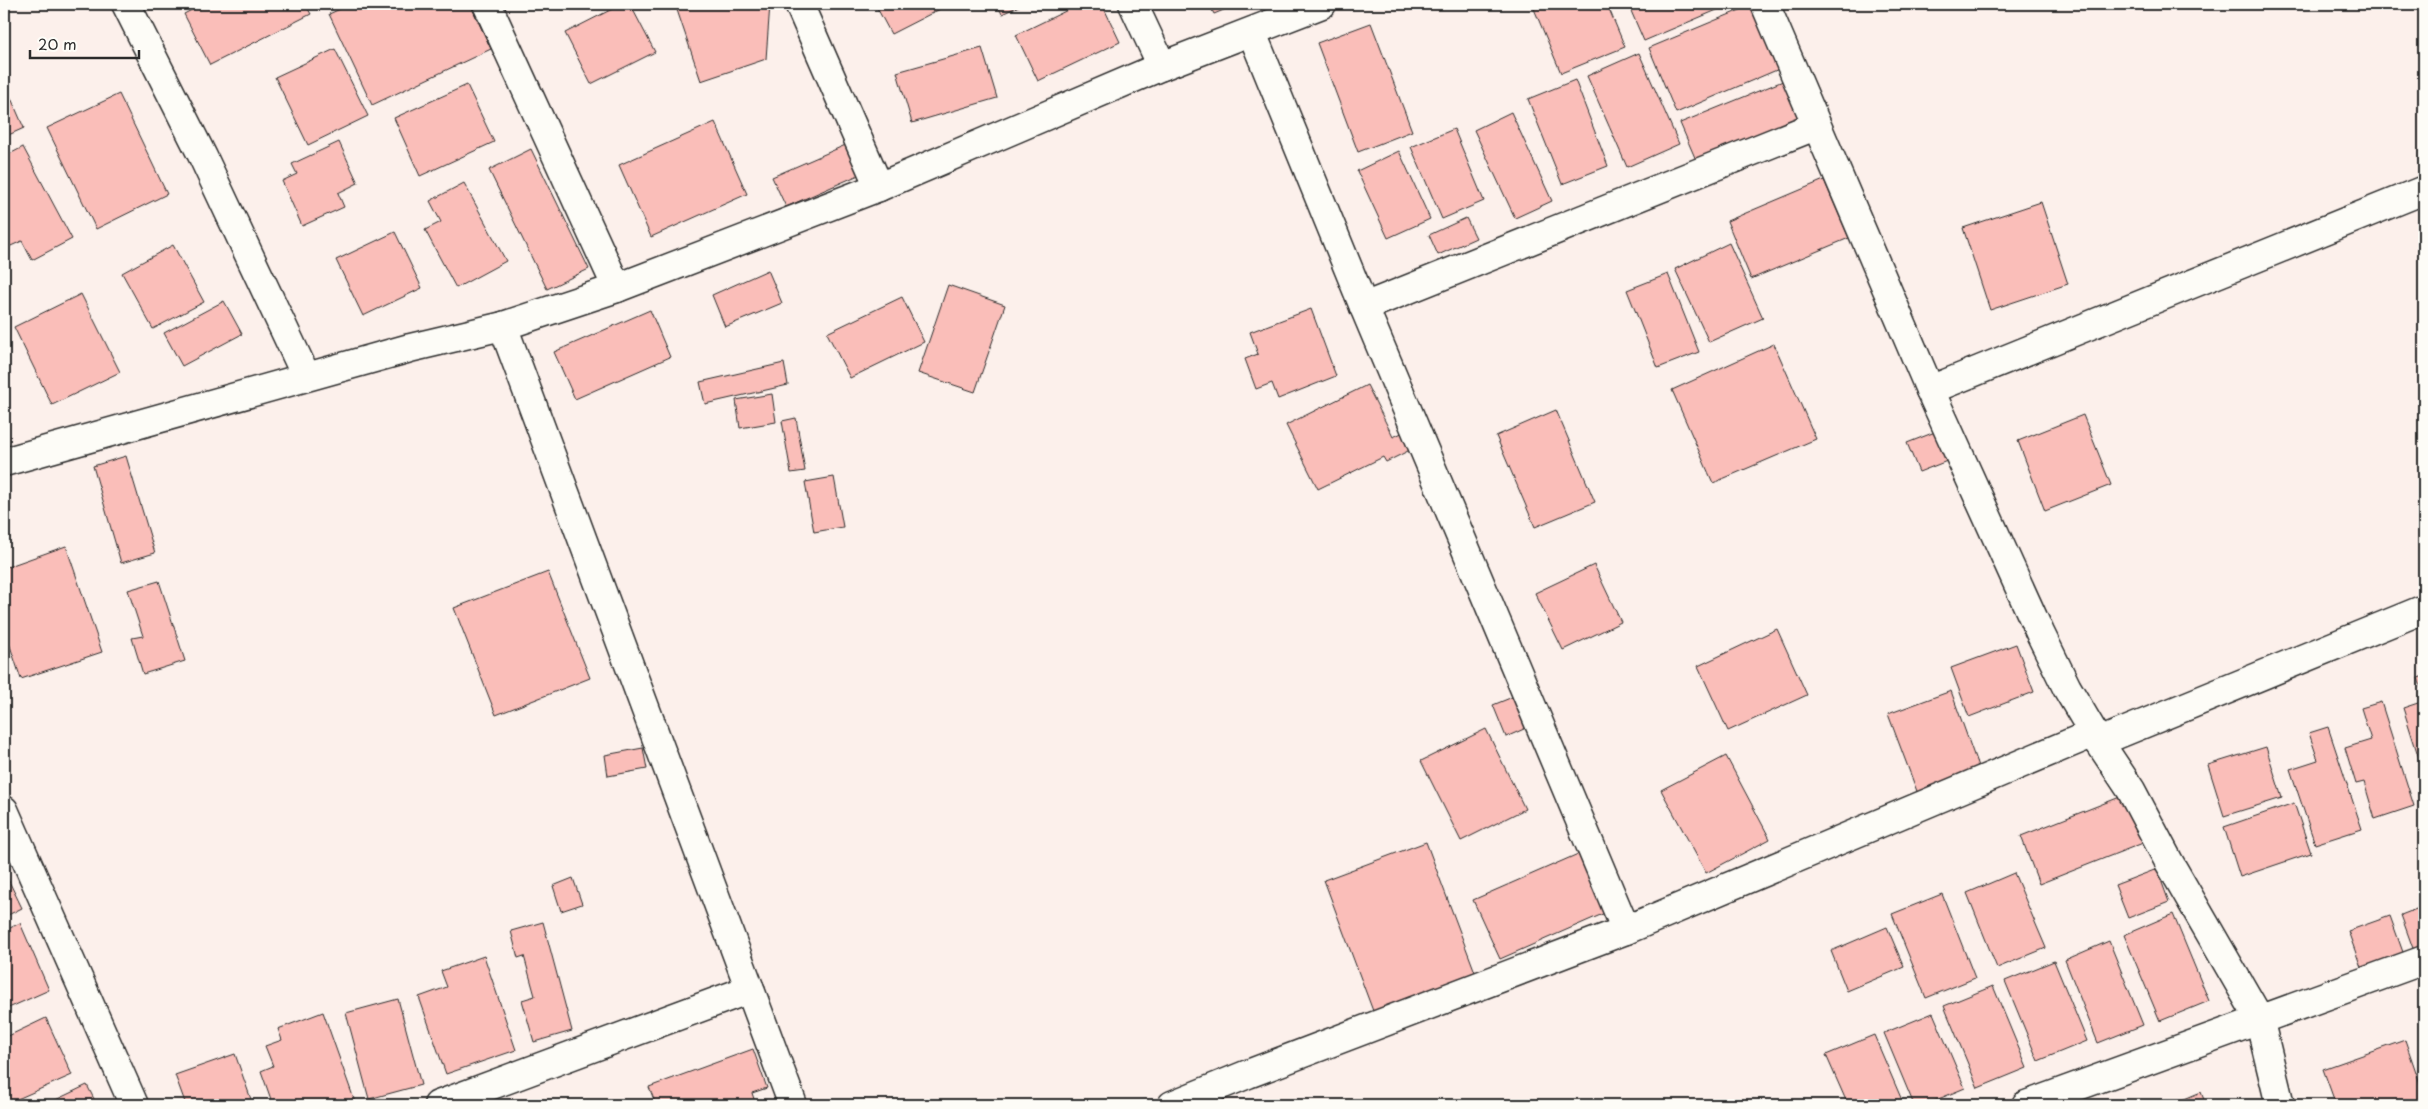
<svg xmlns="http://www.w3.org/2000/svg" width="2428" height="1109" font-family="'Playpen Sans',sans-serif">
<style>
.building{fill:#fabeb9;stroke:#2b2b2b}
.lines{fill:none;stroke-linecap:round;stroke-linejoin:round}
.minor-casing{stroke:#2b2b2b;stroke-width:31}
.minor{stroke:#fdfcf7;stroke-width:28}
</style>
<rect width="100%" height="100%" fill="#fcf0eb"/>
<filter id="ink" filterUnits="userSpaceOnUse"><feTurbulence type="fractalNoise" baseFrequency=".02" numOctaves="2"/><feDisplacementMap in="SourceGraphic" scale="10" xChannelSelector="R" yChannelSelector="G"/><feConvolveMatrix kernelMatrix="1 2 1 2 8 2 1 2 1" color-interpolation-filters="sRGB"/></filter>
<g filter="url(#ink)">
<!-- building -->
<g class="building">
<polygon points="203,4 305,4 311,14 210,65 184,14"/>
<polygon points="351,4 470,4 491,49 372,105 329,14"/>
<polygon points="622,4 630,4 655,52 591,84 565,33"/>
<polygon points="675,4 770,4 766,59 701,81"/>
<polygon points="875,4 938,4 940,9 891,34"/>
<polygon points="997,4 1023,4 1002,14"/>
<polygon points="1080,4 1102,4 1120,42 1038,81 1016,35"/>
<polygon points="1209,4 1238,4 1214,14"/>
<polygon points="1532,4 1607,4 1625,47 1561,73"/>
<polygon points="1628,4 1731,4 1644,41"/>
<polygon points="1752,5 1779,69 1676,113 1649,48"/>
<polygon points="1371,23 1412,131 1358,152 1317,43"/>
<polygon points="982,48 997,98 912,123 897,72"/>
<polygon points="335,49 368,116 308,145 275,77"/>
<polygon points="1639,53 1679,144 1627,167 1587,76"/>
<polygon points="1575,80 1608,166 1562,184 1528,99"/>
<polygon points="1783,81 1799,117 1696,160 1680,123"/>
<polygon points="4,82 24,128 4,137"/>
<polygon points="467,85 494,142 420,176 394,118"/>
<polygon points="119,94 167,194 96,229 47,128"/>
<polygon points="1511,112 1552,201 1515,218 1474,130"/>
<polygon points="715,122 747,194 651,237 619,165"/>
<polygon points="1454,129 1484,201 1442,219 1411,147"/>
<polygon points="857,140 870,170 786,207 772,177"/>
<polygon points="339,142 358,183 338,193 344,207 302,226 282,181 297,174 292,164"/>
<polygon points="23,147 72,239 32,260 22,241 4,249 4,157"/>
<polygon points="531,149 589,269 547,289 489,170"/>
<polygon points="1399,151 1430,219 1388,238 1357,171"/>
<polygon points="1824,180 1849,238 1751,279 1727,221"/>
<polygon points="464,183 506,261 456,288 425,230 441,222 430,201"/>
<polygon points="2041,202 2068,284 1990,310 1963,228"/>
<polygon points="1466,218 1476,238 1438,255 1429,235"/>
<polygon points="395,232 422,288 363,316 336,260"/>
<polygon points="1729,243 1763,318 1709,342 1675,269"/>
<polygon points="173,245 204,302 153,329 122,273"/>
<polygon points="768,270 782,303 725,327 712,295"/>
<polygon points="1668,274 1699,352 1658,368 1627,290"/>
<polygon points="948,285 1005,305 975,392 918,373"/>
<polygon points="81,294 120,372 52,405 14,327"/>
<polygon points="902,297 924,342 850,378 827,333"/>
<polygon points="224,301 242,334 182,366 164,333"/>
<polygon points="1311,309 1336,376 1278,399 1272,383 1256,389 1245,359 1258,354 1250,332"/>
<polygon points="650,310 670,357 575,399 554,352"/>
<polygon points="1774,344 1816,439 1713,483 1672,390"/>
<polygon points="784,363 788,385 705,404 700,382"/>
<polygon points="1367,385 1393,437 1406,431 1414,448 1386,462 1383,457 1318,489 1286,425"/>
<polygon points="772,394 776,422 740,428 736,400"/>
<polygon points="1556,410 1595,502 1535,527 1496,436"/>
<polygon points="2083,415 2111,485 2045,511 2018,441"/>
<polygon points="796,418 805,471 791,473 782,421"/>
<polygon points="1935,432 1947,461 1919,472 1907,443"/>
<polygon points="126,456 155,553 121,563 93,466"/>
<polygon points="834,477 843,527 814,532 805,482"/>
<polygon points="66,546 102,652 21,679 4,628 4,568"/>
<polygon points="1594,565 1621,622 1563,650 1535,593"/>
<polygon points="548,572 590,678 496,715 454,608"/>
<polygon points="159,581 185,661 143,674 132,638 143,636 128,590"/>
<polygon points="1777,629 1807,695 1728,731 1698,666"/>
<polygon points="2016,644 2034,692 1969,717 1951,668"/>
<polygon points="2424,676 2424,697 2418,678"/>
<polygon points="1951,691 1980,772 1918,794 1888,714"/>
<polygon points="1520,694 1533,725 1506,737 1493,705"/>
<polygon points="2424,701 2424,774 2403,708"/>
<polygon points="2381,702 2414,806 2375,819 2364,782 2356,784 2345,748 2371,740 2361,708"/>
<polygon points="2328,727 2362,829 2315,844 2290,769 2318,760 2309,733"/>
<polygon points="1486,729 1525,809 1461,841 1421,761"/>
<polygon points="2266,747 2282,798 2224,816 2208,765"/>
<polygon points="643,748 647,769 608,776 605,755"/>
<polygon points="1726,756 1770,839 1706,873 1661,790"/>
<polygon points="2125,795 2143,843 2039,884 2021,836"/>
<polygon points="2294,803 2311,853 2240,877 2224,827"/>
<polygon points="1426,842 1475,972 1373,1011 1324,880"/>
<polygon points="1578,854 1605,913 1500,959 1473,900"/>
<polygon points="2157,869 2169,902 2128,918 2115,885"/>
<polygon points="4,871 22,908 4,917"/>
<polygon points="2014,873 2046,948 1997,968 1967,893"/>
<polygon points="573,878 582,904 561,911 553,886"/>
<polygon points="1942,894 1975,978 1926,998 1892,914"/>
<polygon points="2424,906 2424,950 2415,954 2401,915"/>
<polygon points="2173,914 2209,1001 2160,1021 2124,935"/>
<polygon points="2390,916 2404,955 2362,970 2348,931"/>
<polygon points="543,922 572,1031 534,1042 522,1000 535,996 524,956 518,958 511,931"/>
<polygon points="20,923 49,990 4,1010 4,931"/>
<polygon points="1887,927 1904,967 1847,991 1831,951"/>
<polygon points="2109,941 2143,1025 2098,1043 2065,960"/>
<polygon points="484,956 516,1050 446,1074 419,997 447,987 441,971"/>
<polygon points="2054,961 2087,1041 2038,1061 2005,981"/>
<polygon points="1993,986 2027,1068 1978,1088 1944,1006"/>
<polygon points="398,999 421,1085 369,1099 346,1013"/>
<polygon points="323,1012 356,1105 273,1105 261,1071 273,1066 265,1046 282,1040 278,1029"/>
<polygon points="1933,1013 1965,1088 1924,1105 1914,1105 1884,1033"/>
<polygon points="46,1018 72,1075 4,1105 4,1038"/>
<polygon points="1874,1035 1904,1105 1848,1105 1826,1055"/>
<polygon points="2405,1040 2424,1095 2424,1105 2336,1105 2323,1069"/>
<polygon points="753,1049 767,1088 752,1093 756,1105 656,1105 649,1087"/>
<polygon points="235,1054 253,1105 186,1105 175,1075"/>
<polygon points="87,1085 97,1105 45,1105"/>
<polygon points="2201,1092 2206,1105 2184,1105 2182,1100"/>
</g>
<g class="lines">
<defs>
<g id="minor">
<polyline points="126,4 203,157 306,376"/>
<polyline points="487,4 617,288"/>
<polyline points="799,4 879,187"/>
<polyline points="1133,4 1162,66"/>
<polyline points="1765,4 1930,390 2040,633 2067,688 2099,742 2131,790 2169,862 2259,1018 2280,1105"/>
<polyline points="1252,33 1364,307 1626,930"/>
<polyline points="1364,307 1815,126"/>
<polyline points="503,326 793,1105"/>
<polyline points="1930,390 2424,190"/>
<polyline points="4,462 410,348 503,326 617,288 879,187 1162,66 1322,4"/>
<polyline points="2099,742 2424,609"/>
<polyline points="4,810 134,1105"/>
<polyline points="438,1105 750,989"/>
<polyline points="1172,1105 1248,1074 1626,930 2094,733"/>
<polyline points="2026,1105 2424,960"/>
</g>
</defs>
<!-- minor casing -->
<use href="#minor" class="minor-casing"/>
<!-- minor -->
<use href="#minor" class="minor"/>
</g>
</g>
<!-- margin -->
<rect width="2428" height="1109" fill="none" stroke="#fdfcf7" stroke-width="20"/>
<rect x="10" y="10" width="2408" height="1089" fill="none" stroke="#2b2b2b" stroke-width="2" filter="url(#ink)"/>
<!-- scale -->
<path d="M30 50v8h109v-8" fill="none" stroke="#2b2b2b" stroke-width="2.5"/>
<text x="38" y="50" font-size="15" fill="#2b2b2b" stroke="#fdfcf7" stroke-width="4" paint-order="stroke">20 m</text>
</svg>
